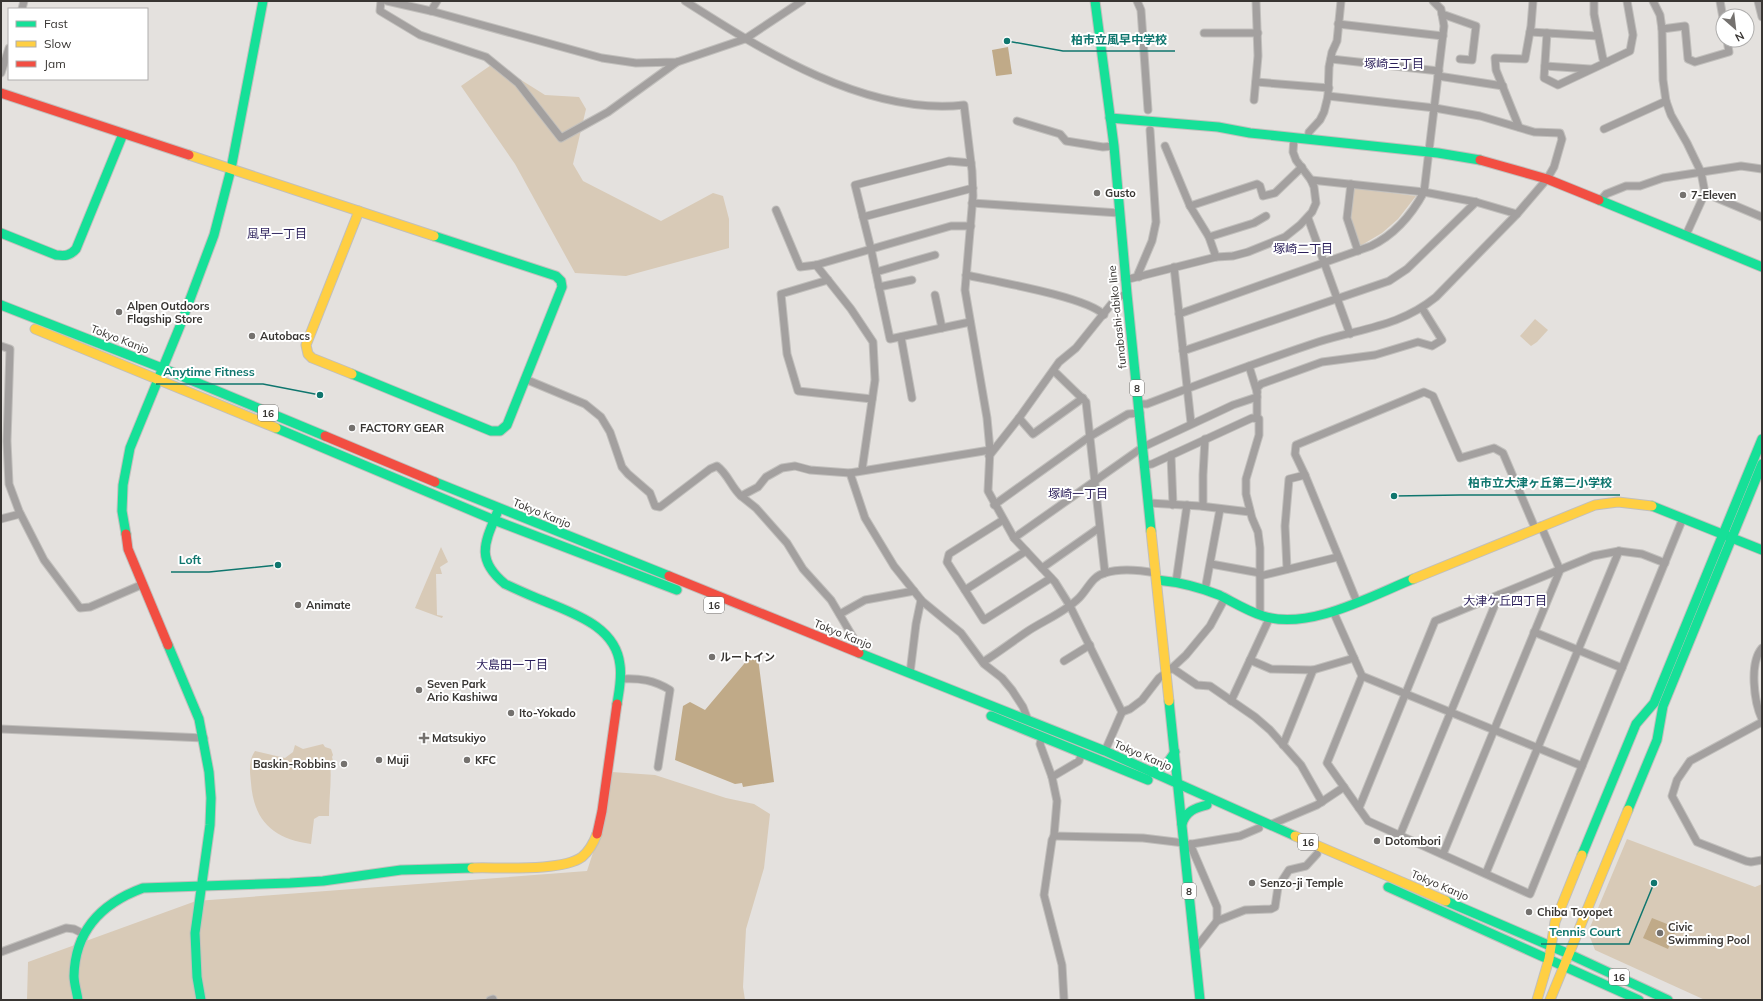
<svg xmlns="http://www.w3.org/2000/svg" width="1763" height="1001" font-family="Mulish,'Noto Sans JP',sans-serif">
<style>
.green{fill:#d8cab7}
.water{fill:#c0aa88}
.lines{fill:none;stroke-linecap:round;stroke-linejoin:round}
.street-casing{stroke:#c1bfbc;stroke-width:9}
.fast-casing{stroke:#c1bfbc;stroke-width:11}
.slow-casing{stroke:#c1bfbc;stroke-width:11}
.jam-casing{stroke:#c1bfbc;stroke-width:11}
.street{stroke:#a3a09f;stroke-width:7}
.fast{stroke:#16e098;stroke-width:9}
.slow{stroke:#ffcf43;stroke-width:9}
.jam{stroke:#f24e42;stroke-width:9}
.poi-dot{fill:#74716e;stroke:#fff;stroke-width:1.5}
.labels{text-anchor:middle;dominant-baseline:central;stroke-width:4;stroke-linejoin:round;paint-order:stroke}
.shield{fill:#fff;stroke:#747270;stroke-width:1}
.shield-label{font-size:10px;font-weight:bold;fill:#383532}
.poi-label{font-size:11px;font-weight:bold;fill:#383532;stroke:#fff;text-anchor:start}
.street-label{font-size:11px;fill:#383532;stroke:#fff}
.neighbourhood-label{font-size:12px;fill:#2b1f5a;stroke:#fff}
.leader{fill:none;stroke:#0f766e;stroke-width:1.5}
.callout-dot{fill:#0f766e;stroke:#fff;stroke-width:1.5}
.callout-label{font-size:12px;text-anchor:middle;font-weight:bold;fill:#0f766e;stroke:#fff;stroke-width:4;stroke-linejoin:round;paint-order:stroke}
</style>
<rect width="100%" height="100%" fill="#e4e1de"/>
<!-- green -->
<g class="green">
<polygon points="494,63 545,95 579,97 586,109 573,164 583,181 661,221 713,193 723,196 729,219 729,248 626,276 575,273 515,164 461,86"/>
<polygon points="1352,188 1416,196 1398,219 1382,233 1360,246 1349,218"/>
<polygon points="1535,319 1548,330 1537,342 1531,346 1520,336"/>
<polygon points="441,547 448,562 440,567 442,574 436,574 437,615 443,616 442,618 415,608"/>
<path d="M323 744 325 747 331 749 333 755 332 757 333 761H330C332 780 329 797 329 816H319L314 819 311 844C274 839 254 822 251 783 250 772 248 761 255 751L285 758 293 752 295 745 303 749Z"/>
<polygon points="612,772 655,775 726,798 754,804 770,814 764,868 746,929 743,987 745,1000 27,1000 28,962 196,901 587,871 601,828"/>
<polygon points="1627,839 1755,887 1762,884 1762,1000 1705,1000 1595,950 1588,932"/>
</g>
<!-- water -->
<g class="water">
<polygon points="1008,47 1012,74 996,76 992,50"/>
<polygon points="749,658 758,658 774,782 743,787 742,783 735,784 675,760 683,706 690,702 705,710"/>
<polygon points="1652,918 1677,928 1668,949 1643,938"/>
</g>
<g class="lines">
<defs>
<g id="street">
<polyline points="381,1 380,11 420,35 486,57 518,83 561,138 608,112 677,62"/>
<polyline points="387,1 431,11 602,58 636,63 677,62 745,39 802,1"/>
<path d="M685 1C763 51 867 116 964 105L972 171 973 196 965 290 987 418 990 450 988 491 1014 538 1055 582 1070 606 1122 712 1105 751"/>
<polyline points="1137,1 1141,10 1148,110"/>
<polyline points="1594,1 1594,14 1603,59 1607,62 1630,51 1633,35 1627,1"/>
<polyline points="1653,1 1660,15 1662,29 1663,80 1666,101 1671,115 1687,143 1701,172 1705,193 1686,235"/>
<polyline points="1720,1 1723,18"/>
<polyline points="1758,1 1762,17"/>
<polyline points="22,9 24,1"/>
<polyline points="431,11 437,1"/>
<polyline points="1442,14 1476,26 1472,60 1460,59"/>
<polyline points="1338,24 1443,36"/>
<polyline points="1662,29 1685,26 1688,59 1695,62 1729,52 1727,40"/>
<polyline points="1530,32 1547,33"/>
<polyline points="1204,33 1258,33"/>
<polyline points="1598,36 1547,33 1544,78 1558,85 1607,62"/>
<polyline points="1331,59 1439,71"/>
<polyline points="1545,66 1590,69"/>
<polyline points="1,73 9,48"/>
<polyline points="1438,76 1503,86"/>
<polyline points="1256,82 1329,88"/>
<polyline points="1254,100 1258,56 1256,1"/>
<polyline points="1017,121 1060,134 1066,141 1103,147 1114,146"/>
<polyline points="1519,127 1496,70 1495,58 1525,59 1531,26 1533,1"/>
<polyline points="1604,129 1666,101"/>
<polyline points="1308,139 1309,132 1320,120 1324,112 1328,96 1329,67 1332,52 1337,41 1341,1"/>
<polyline points="1165,146 1190,206 1209,237 1216,257"/>
<polyline points="1311,180 1424,192 1476,202 1517,214"/>
<polyline points="1351,184 1347,218 1358,251"/>
<polyline points="1705,193 1762,217"/>
<polyline points="1600,201 1606,194 1626,186 1640,186 1663,178 1741,166 1762,169"/>
<polyline points="972,203 1119,213"/>
<polyline points="1190,206 1257,184 1260,186 1263,196 1275,193 1302,167"/>
<polyline points="776,210 800,267 816,265 951,226 971,226"/>
<polyline points="863,217 973,188"/>
<polyline points="1308,218 1350,334"/>
<polyline points="1209,237 1254,223 1266,216"/>
<polyline points="816,265 851,309 873,342 875,380 862,470"/>
<polyline points="1174,267 1191,423"/>
<polyline points="876,272 935,255"/>
<path d="M966 275C993 281 1088 297 1104 315"/>
<polyline points="1139,277 1138,274 1152,241 1156,222 1150,130"/>
<polyline points="828,280 781,294 787,354 798,391 872,399"/>
<polyline points="1125,280 1216,257 1233,256 1248,252 1285,237 1300,225 1312,212 1316,203 1314,187 1311,180 1296,160 1293,152 1294,138"/>
<polyline points="879,287 912,280"/>
<polyline points="935,295 942,328"/>
<path d="M1179 314 1371 246C1394 235 1412 214 1424 192L1444 26 1441 9 1433 1"/>
<polyline points="970,322 890,339 871,249 855,185 949,161 971,163"/>
<polyline points="901,337 912,398"/>
<polyline points="1,346 10,349 7,441 9,484 19,511 44,560 80,608 90,607 141,585"/>
<polyline points="1183,351 1389,281 1407,269 1476,202"/>
<polyline points="1249,366 1257,392"/>
<polyline points="1054,371 1086,402 1105,573"/>
<path d="M525 379 585 404 601 417 610 432 622 467 628 474 650 493 655 506 660 507 710 469 717 466C728 474 731 487 741 496L758 487 766 477 782 468 795 466 810 470 850 473 990 450"/>
<path d="M1139 404H1147C1204 382 1261 361 1318 342 1362 328 1399 327 1436 297L1517 214 1547 179 1554 167 1562 139 1560 133 1534 132 1480 116 1435 108 1328 96"/>
<polyline points="1019,418 1033,434 1083,398"/>
<polyline points="1257,418 1257,397"/>
<polyline points="1171,455 1173,505"/>
<polyline points="989,456 1019,418 1059,362 1076,348 1117,297 1127,294"/>
<polyline points="1145,465 1152,464 1252,418 1259,419 1259,435 1246,479 1246,494 1252,518 1258,532 1260,548 1260,615"/>
<polyline points="850,473 865,518 894,566 922,601 961,633 984,664 1002,678 1012,690 1023,707 1028,720"/>
<polyline points="1305,475 1295,454 1296,445 1424,392 1433,396 1460,458 1494,448 1503,453 1535,528"/>
<polyline points="741,496 756,508 787,543 803,569 831,600 857,644 855,651"/>
<polyline points="1149,503 1200,506 1250,512"/>
<polyline points="994,505 1089,437 1128,414 1140,413"/>
<polyline points="1203,506 1203,475 1205,439"/>
<polyline points="1,519 20,514"/>
<polyline points="1003,520 949,554 947,562 984,620 1051,578"/>
<polyline points="1014,538 1143,447 1233,405 1257,397 1257,388 1261,384 1322,362 1375,355 1418,342 1432,346 1442,340 1422,308"/>
<polyline points="1211,564 1260,573"/>
<polyline points="1042,568 1099,528"/>
<polyline points="1287,569 1285,526 1289,479 1305,475 1357,602"/>
<polyline points="1260,576 1338,557"/>
<polyline points="1176,582 1187,505"/>
<polyline points="965,590 1026,551"/>
<polyline points="1205,590 1220,509"/>
<polyline points="1333,611 1362,676 1582,766"/>
<polyline points="840,614 865,600 914,591"/>
<polyline points="1534,632 1622,668"/>
<path d="M1762 648C1749 663 1754 702 1762 719"/>
<polyline points="1250,660 1271,669 1313,670 1354,658"/>
<polyline points="1064,661 1090,645"/>
<path d="M983 662C999 652 1013 641 1028 631 1045 620 1065 612 1079 598 1088 589 1092 576 1105 573 1120 568 1140 570 1156 573"/>
<polyline points="1172,668 1197,685 1210,686 1255,717 1270,730 1301,765 1322,802"/>
<polyline points="910,673 916,624 921,600"/>
<polyline points="1362,676 1327,763 1368,821 1530,894 1683,518"/>
<path d="M621 679C640 678 654 680 670 690L658 767"/>
<polyline points="1231,701 1270,617"/>
<polyline points="1122,712 1130,709 1142,700 1159,678 1172,668 1186,655 1210,626 1225,598"/>
<polyline points="1762,722 1690,761 1677,780 1672,796 1697,842 1746,861 1751,862 1762,860"/>
<polyline points="1,729 204,738"/>
<polyline points="1042,737 1040,744 1052,777"/>
<polyline points="1283,745 1313,670"/>
<polyline points="1359,808 1435,621 1593,556 1619,551 1642,554 1665,563"/>
<polyline points="1272,824 1317,805 1344,787"/>
<polyline points="1400,835 1499,595"/>
<polyline points="1054,836 1143,838 1184,843"/>
<polyline points="1190,844 1217,907 1217,921"/>
<polyline points="1186,845 1240,836 1259,828"/>
<polyline points="1443,854 1560,570 1541,526"/>
<polyline points="1486,873 1619,551"/>
<polyline points="1195,949 1217,921 1245,910 1271,909 1275,907 1278,887 1289,870 1306,866 1317,854"/>
<polyline points="1,952 66,928 74,929 84,934"/>
<polyline points="490,1000 493,999"/>
<polyline points="1064,1000 1062,965 1044,895 1052,840 1054,836 1057,801 1052,777 1079,761 1082,753"/>
</g>
<g id="fast">
<polyline points="1095,1 1114,146 1127,294 1151,531"/>
<polyline points="1110,118 1218,127 1250,133 1438,153 1480,160"/>
<polyline points="1599,200 1762,267"/>
<path d="M1 233 56 255C65 256 70 256 76 249L123 134"/>
<polyline points="1,305 162,368 325,436"/>
<polyline points="352,374 491,431 500,431 507,425 562,287 561,281 556,276 434,236"/>
<polyline points="276,428 494,520 677,590"/>
<polyline points="435,482 669,576"/>
<polyline points="1652,506 1762,550"/>
<path d="M497 513C484 544 476 560 505 584 518 590 531 596 544 601 575 614 616 627 620 665 622 678 619 691 617 704"/>
<polyline points="126,534 122,511 123,485 130,448 180,326 214,235 231,169 263,1"/>
<path d="M1157 580C1178 582 1199 587 1219 595 1233 602 1247 611 1263 616 1308 631 1371 596 1413 579"/>
<polyline points="168,645 199,719 209,772 211,798 210,825 195,933 197,977 201,1000"/>
<polyline points="859,653 1105,751 1295,836"/>
<polyline points="1169,701 1200,1000"/>
<polyline points="991,716 1148,780"/>
<polyline points="1152,772 1166,765 1175,752"/>
<polyline points="1628,810 1657,740 1663,706 1762,464"/>
<path d="M1182 824C1186 811 1195 808 1207 805"/>
<polyline points="1582,855 1636,724 1654,703 1762,439"/>
<polyline points="1388,887 1639,1000"/>
<polyline points="1446,901 1569,954 1668,1000"/>
<path d="M78 1000C77 992 74 984 74 976 75 930 102 903 143 888L290 883 323 881 401 870 472 868"/>
</g>
<g id="slow">
<polyline points="189,155 434,236"/>
<polyline points="35,329 276,428"/>
<polyline points="352,374 312,358 308,354 306,345 359,211"/>
<polyline points="1151,531 1169,701"/>
<polyline points="1413,579 1595,505 1618,502 1652,506"/>
<polyline points="1295,836 1446,901"/>
<path d="M472 868C498 867 561 872 582 857 589 851 594 842 597 834"/>
<polyline points="1537,1000 1549,959 1555,922 1582,855"/>
<polyline points="1550,1000 1628,810"/>
</g>
<g id="jam">
<polyline points="1,93 189,155"/>
<polyline points="1480,160 1547,179 1599,200"/>
<polyline points="325,436 435,482"/>
<polyline points="126,534 128,549 168,645"/>
<polyline points="669,576 859,653"/>
<polyline points="597,834 602,811 617,704"/>
</g>
</defs>
<!-- street casing -->
<use href="#street" class="street-casing"/>
<!-- fast casing -->
<use href="#fast" class="fast-casing"/>
<!-- slow casing -->
<use href="#slow" class="slow-casing"/>
<!-- jam casing -->
<use href="#jam" class="jam-casing"/>
<!-- street -->
<use href="#street" class="street"/>
<!-- fast -->
<use href="#fast" class="fast"/>
<!-- slow -->
<use href="#slow" class="slow"/>
<!-- jam -->
<use href="#jam" class="jam"/>
</g>
<!-- markers -->
<g class="poi-dot">
<circle cx="1097" cy="193" r="4"/>
<circle cx="1683" cy="195" r="4"/>
<circle cx="119" cy="312" r="4"/>
<circle cx="252" cy="336" r="4"/>
<circle cx="352" cy="428" r="4"/>
<circle cx="298" cy="605" r="4"/>
<circle cx="712" cy="657" r="4"/>
<circle cx="419" cy="690" r="4"/>
<circle cx="511" cy="713" r="4"/>
<path d="M422 732h4v4h4v4h-4v4h-4v-4h-4v-4h4z"/>
<circle cx="379" cy="760" r="4"/>
<circle cx="467" cy="760" r="4"/>
<circle cx="344" cy="764" r="4"/>
<circle cx="1377" cy="841" r="4"/>
<circle cx="1252" cy="883" r="4"/>
<circle cx="1529" cy="912" r="4"/>
<circle cx="1660" cy="933" r="4"/>
</g>
<g class="labels">
<!-- shield labels -->
<g class="shield">
<rect x="1130" y="380" width="14" height="16" rx="3"/>
<rect x="258" y="405" width="20" height="16" rx="3"/>
<rect x="704" y="597" width="20" height="16" rx="3"/>
<rect x="1298" y="834" width="20" height="16" rx="3"/>
<rect x="1182" y="883" width="14" height="16" rx="3"/>
<rect x="1609" y="969" width="20" height="16" rx="3"/>
</g>
<g class="shield-label">
<text x="1137" y="388">8</text>
<text x="268" y="413">16</text>
<text x="714" y="605">16</text>
<text x="1308" y="842">16</text>
<text x="1189" y="891">8</text>
<text x="1619" y="977">16</text>
</g>
<!-- poi labels -->
<g class="poi-label">
<text x="1105" y="193">Gusto</text>
<text x="1691" y="195">7-Eleven</text>
<text x="127" y="306">Alpen Outdoors<tspan x="127" dy="13">Flagship Store</tspan></text>
<text x="260" y="336">Autobacs</text>
<text x="360" y="428">FACTORY GEAR</text>
<text x="306" y="605">Animate</text>
<text x="720" y="657">ルートイン</text>
<text x="427" y="684">Seven Park<tspan x="427" dy="13">Ario Kashiwa</tspan></text>
<text x="519" y="713">Ito-Yokado</text>
<text x="432" y="738">Matsukiyo</text>
<text x="387" y="760">Muji</text>
<text x="475" y="760">KFC</text>
<text x="336" y="764" text-anchor="end">Baskin-Robbins</text>
<text x="1385" y="841">Dotombori</text>
<text x="1260" y="883">Senzo-ji Temple</text>
<text x="1537" y="912">Chiba Toyopet</text>
<text x="1668" y="927">Civic<tspan x="1668" dy="13">Swimming Pool</tspan></text>
</g>
<!-- street labels -->
<g class="street-label">
<text transform="translate(1117 317) rotate(-96)">funabashi-abiko line</text>
<text transform="translate(120 339) rotate(21)">Tokyo Kanjo</text>
<text transform="translate(542 513) rotate(22)">Tokyo Kanjo</text>
<text transform="translate(843 634) rotate(22)">Tokyo Kanjo</text>
<text transform="translate(1143 755) rotate(23)">Tokyo Kanjo</text>
<text transform="translate(1440 885) rotate(23)">Tokyo Kanjo</text>
</g>
<!-- neighbourhood labels -->
<g class="neighbourhood-label">
<text x="1394" y="63">塚崎三丁目</text>
<text x="277" y="233">風早一丁目</text>
<text x="1303" y="248">塚崎二丁目</text>
<text x="1078" y="493">塚崎一丁目</text>
<text x="1505" y="600">大津ケ丘四丁目</text>
<text x="512" y="664">大島田一丁目</text>
</g>
</g>
<!-- callouts -->
<path class="leader" d="M1007 41L1063 51H1175M320 395L263 384H156M1394 496L1460 495H1620M278 565L209 572H171M1654 883L1629 944H1541"/>
<g class="callout-dot">
<circle cx="1007" cy="41" r="4"/>
<circle cx="320" cy="395" r="4"/>
<circle cx="1394" cy="496" r="4"/>
<circle cx="278" cy="565" r="4"/>
<circle cx="1654" cy="883" r="4"/>
</g>
<g class="callout-label">
<text x="1119" y="44">柏市立風早中学校</text>
<text x="209" y="376">Anytime Fitness</text>
<text x="1540" y="487">柏市立大津ヶ丘第二小学校</text>
<text x="190" y="564">Loft</text>
<text x="1585" y="936">Tennis Court</text>
</g>
<!-- border -->
<rect width="1763" height="1001" fill="none" stroke="#383532" stroke-width="4"/>
<!-- legend -->
<rect x="8" y="8" width="140" height="72" fill="#ffffff" stroke="#afaead"/>
<rect x="16" y="21" width="20" height="6" fill="#16e098" stroke="#afaead"/>
<text x="44" y="28" font-size="12" fill="#383532">Fast</text>
<rect x="16" y="41" width="20" height="6" fill="#ffcf43" stroke="#afaead"/>
<text x="44" y="48" font-size="12" fill="#383532">Slow</text>
<rect x="16" y="61" width="20" height="6" fill="#f24e42" stroke="#afaead"/>
<text x="44" y="68" font-size="12" fill="#383532">Jam</text>
<!-- north arrow -->
<g transform="translate(1735 28) rotate(152)"><circle r="19" fill="#ffffff" stroke="#afaead"/>
<path d="M0-3L7 15L0 10L-7 15Z" fill="#74716e"/>
<text y="-6" font-size="11" font-weight="bold" text-anchor="middle" fill="#383532">N</text>
</g>
</svg>
